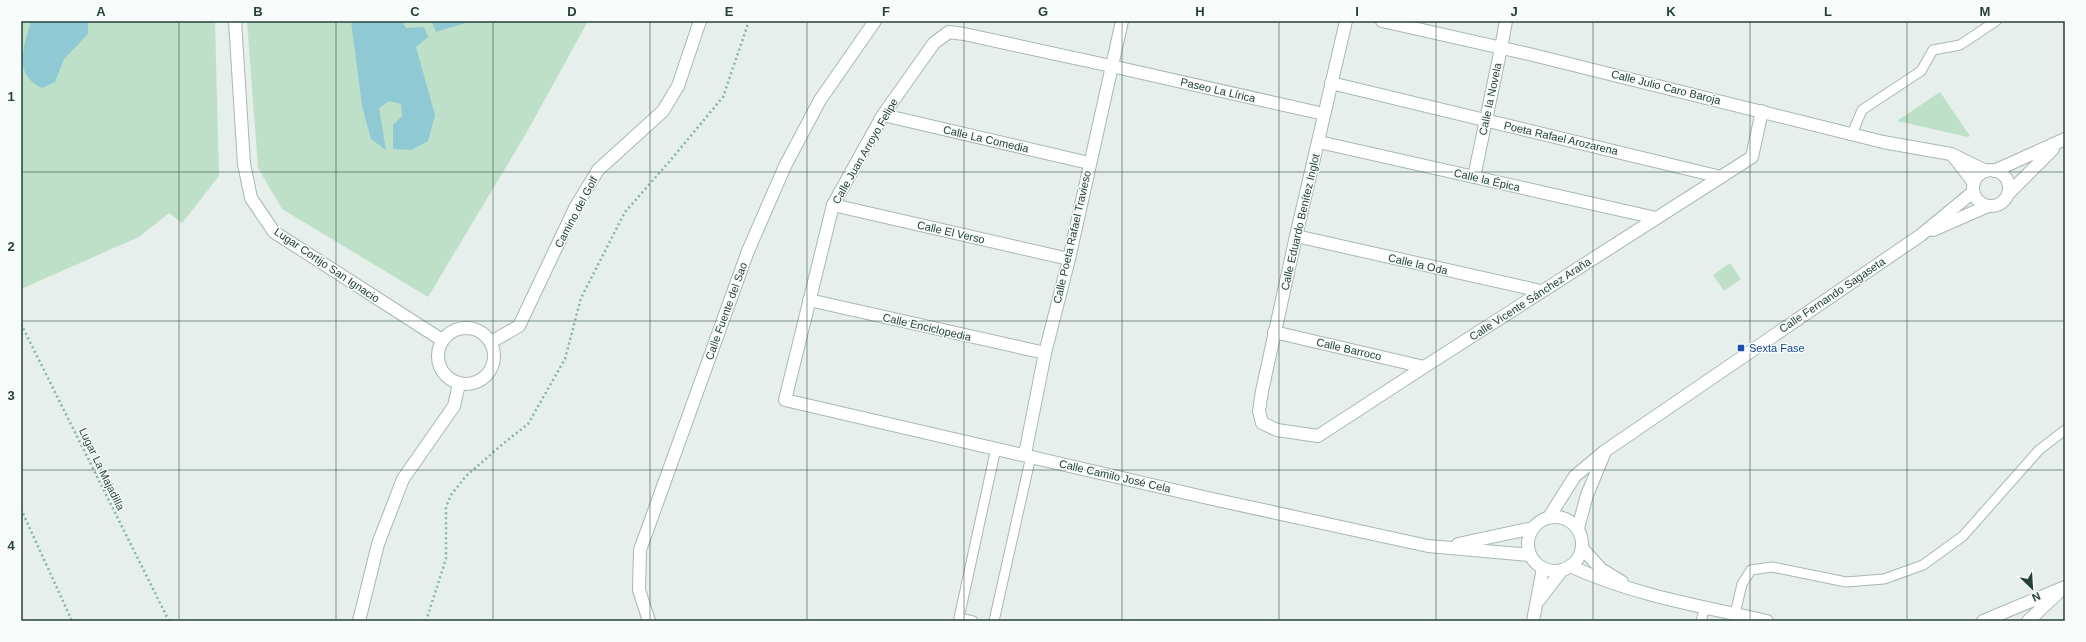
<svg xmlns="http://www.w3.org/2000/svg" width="2086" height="642" font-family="Arial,sans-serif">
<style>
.green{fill:#bfe0c8}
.water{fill:#8ec9d4}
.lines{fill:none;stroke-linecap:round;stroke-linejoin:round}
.service-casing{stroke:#a8b8b2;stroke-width:11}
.pedestrian-casing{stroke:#a8b8b2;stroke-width:14}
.minor-casing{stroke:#a8b8b2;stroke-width:14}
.tertiary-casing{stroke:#a8b8b2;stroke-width:14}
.path{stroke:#86b3a5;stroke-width:2.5;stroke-dasharray:2 3;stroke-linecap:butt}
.service{stroke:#fff;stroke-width:9}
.pedestrian{stroke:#fff;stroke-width:12}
.minor{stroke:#fff;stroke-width:12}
.tertiary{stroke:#fff;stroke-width:12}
.grid{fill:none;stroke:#24423a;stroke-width:1;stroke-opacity:0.55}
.transit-dot{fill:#1a4fb4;stroke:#f7fbf9;stroke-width:1.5}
.labels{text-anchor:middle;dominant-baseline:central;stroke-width:3;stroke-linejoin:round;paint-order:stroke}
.street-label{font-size:11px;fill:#24423a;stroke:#f7fbf9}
.transit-label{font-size:11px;fill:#164399;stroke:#f7fbf9;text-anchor:start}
.neatline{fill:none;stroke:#24423a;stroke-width:1.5}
.grid-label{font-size:13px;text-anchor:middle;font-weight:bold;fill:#24423a}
</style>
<rect width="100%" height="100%" fill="#e6efeb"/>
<!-- green -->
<g class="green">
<polygon points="21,21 215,21 219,176 182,223 169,213 139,237 21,289"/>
<polygon points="247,21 588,21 527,132 428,297 282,209 258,168"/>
<polygon points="1940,92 1970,136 1968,137 1897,121"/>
<polygon points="1730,263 1741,279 1724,291 1713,275"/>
</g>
<!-- water -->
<g class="water">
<path d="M31 21H88V34L64 59 55 82 42 88C12 74 24 46 31 21Z"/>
<polygon points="351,21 402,21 406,28 424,27 428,37 416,47 435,115 428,141 411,150 393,149 393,125 402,116 401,104 389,101 379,108 386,150 371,139 362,106"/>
<polygon points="436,21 472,21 436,32 432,22"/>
</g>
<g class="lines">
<defs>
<g id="service">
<polyline points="1852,134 1862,110 1921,71 1933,50 1960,45 1996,21"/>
<polyline points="1735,614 1742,584 1751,570 1772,567 1846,582 1884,579 1923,565 1963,536 2039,450 2065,430"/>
<polyline points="973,621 959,618 996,448"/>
<polyline points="994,621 1031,456"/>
<polyline points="1701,621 1705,607"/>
</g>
<g id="pedestrian">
<polyline points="1111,66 1324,114"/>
<polyline points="1331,83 1721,177"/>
<polyline points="1474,177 1501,48"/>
</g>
<g id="minor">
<polyline points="235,21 244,164 251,198 274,232 442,340"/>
<polyline points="1346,21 1296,236 1262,391 1259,411 1262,423 1277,430 1318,436 1424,367 1752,157 1762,111"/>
<polyline points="1382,21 1529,54 1883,142 1951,154 1986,171"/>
<polyline points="1501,48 1506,21"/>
<polyline points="1111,66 964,34 949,32 934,43 883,115 833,205 785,400 1208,498 1428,546 1530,555"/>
<polyline points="883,115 1089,163"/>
<polyline points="1319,142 1656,218"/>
<polyline points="1954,157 1974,183"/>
<circle cx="1991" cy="188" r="18"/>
<polyline points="1994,171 2065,139"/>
<polyline points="2008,194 2053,149"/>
<polyline points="833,205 1069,259"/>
<polyline points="1933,230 1988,206"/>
<polyline points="1296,236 1541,291"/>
<polyline points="809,300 1045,353"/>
<circle cx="466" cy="356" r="28"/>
<polyline points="1274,332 1424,367"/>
<polyline points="491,342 519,326 575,208 598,170 663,111 678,86 700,21"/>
<polyline points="1025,454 1045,353 1069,259 1122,21"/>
<circle cx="1555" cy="544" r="27"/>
<polyline points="1549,517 1575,476 1605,451 1921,235 1973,192"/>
<polyline points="1578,528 1587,495 1604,454"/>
<polyline points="1458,544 1533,528"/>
<polyline points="1582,548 1601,569 1622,582"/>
<path d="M1570 566C1633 595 1700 606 1767 621"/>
<polyline points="1539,600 1562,570"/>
<polyline points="359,621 378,544 403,479 454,406 459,384"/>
<polyline points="649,621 639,590 640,550 748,251 785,166 820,100 875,21"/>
<polyline points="1533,621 1543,568"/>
</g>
<g id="tertiary">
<polyline points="1983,621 2065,587"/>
<polyline points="2028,621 2058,593"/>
</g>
</defs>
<!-- service casing -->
<use href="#service" class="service-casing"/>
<!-- pedestrian casing -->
<use href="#pedestrian" class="pedestrian-casing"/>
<!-- minor casing -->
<use href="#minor" class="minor-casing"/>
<!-- tertiary casing -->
<use href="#tertiary" class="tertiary-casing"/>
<!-- path -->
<g class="path">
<polyline points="21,324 169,621"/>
<polyline points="21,509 72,621"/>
<polyline points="426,621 446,559 446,507 451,495 466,476 504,443 528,424 565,359 581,298 625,212 669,162 723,97 749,21"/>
</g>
<!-- service -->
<use href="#service" class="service"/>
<!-- pedestrian -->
<use href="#pedestrian" class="pedestrian"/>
<!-- minor -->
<use href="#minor" class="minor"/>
<!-- tertiary -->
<use href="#tertiary" class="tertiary"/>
</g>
<!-- grid -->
<path class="grid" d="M179 21V621M336 21V621M493 21V621M650 21V621M807 21V621M964 21V621M1122 21V621M1279 21V621M1436 21V621M1593 21V621M1750 21V621M1907 21V621M21 172H2065M21 321H2065M21 470H2065"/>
<!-- markers -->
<rect class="transit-dot" x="1737" y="344" width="8" height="8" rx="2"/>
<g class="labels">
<!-- street labels -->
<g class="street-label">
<text transform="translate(1666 87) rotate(14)">Calle Julio Caro Baroja</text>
<text transform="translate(1218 90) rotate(13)">Paseo La Lírica</text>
<text transform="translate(1490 99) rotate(-78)">Calle la Novela</text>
<text transform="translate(1561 138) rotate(13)">Poeta Rafael Arozarena</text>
<text transform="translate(986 139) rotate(13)">Calle La Comedia</text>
<text transform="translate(865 151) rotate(-60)">Calle Juan Arroyo Felipe</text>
<text transform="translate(1487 180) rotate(13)">Calle la Épica</text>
<text transform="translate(576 212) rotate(-62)">Camino del Golf</text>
<text transform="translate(1300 222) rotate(-77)">Calle Eduardo Benítez Inglot</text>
<text transform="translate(951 232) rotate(13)">Calle El Verso</text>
<text transform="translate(1072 237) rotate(-77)">Calle Poeta Rafael Travieso</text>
<text transform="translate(1418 264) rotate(13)">Calle la Oda</text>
<text transform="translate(327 265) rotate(34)">Lugar Cortijo San Ignacio</text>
<text transform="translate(1832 295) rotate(-34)">Calle Fernando Sagaseta</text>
<text transform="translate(1530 299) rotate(-33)">Calle Vicente Sánchez Araña</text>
<text transform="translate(726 311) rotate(-70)">Calle Fuente del Sao</text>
<text transform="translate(927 327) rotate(13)">Calle Enciclopedia</text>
<text transform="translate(1349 349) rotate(13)">Calle Barroco</text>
<text transform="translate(102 469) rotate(64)">Lugar La Majadilla</text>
<text transform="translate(1115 476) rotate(13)">Calle Camilo José Cela</text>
</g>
<!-- transit labels -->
<g class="transit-label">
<text x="1749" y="348">Sexta Fase</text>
</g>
</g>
<!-- border -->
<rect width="2086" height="642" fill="none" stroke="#f7fbf9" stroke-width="44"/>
<!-- north arrow -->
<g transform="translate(2032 588) rotate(155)" stroke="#f7fbf9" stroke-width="3" paint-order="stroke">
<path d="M0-3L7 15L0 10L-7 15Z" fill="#24423a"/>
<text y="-6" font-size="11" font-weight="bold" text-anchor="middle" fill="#24423a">N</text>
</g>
<rect x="22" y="22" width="2042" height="598" class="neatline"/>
<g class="grid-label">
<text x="101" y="16">A</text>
<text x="258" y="16">B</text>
<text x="415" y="16">C</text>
<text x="572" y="16">D</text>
<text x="729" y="16">E</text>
<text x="886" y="16">F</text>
<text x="1043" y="16">G</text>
<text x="1200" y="16">H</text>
<text x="1357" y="16">I</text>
<text x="1514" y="16">J</text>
<text x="1671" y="16">K</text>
<text x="1828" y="16">L</text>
<text x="1985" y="16">M</text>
<text x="11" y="101">1</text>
<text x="11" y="251">2</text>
<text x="11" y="400">3</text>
<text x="11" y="550">4</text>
</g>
</svg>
